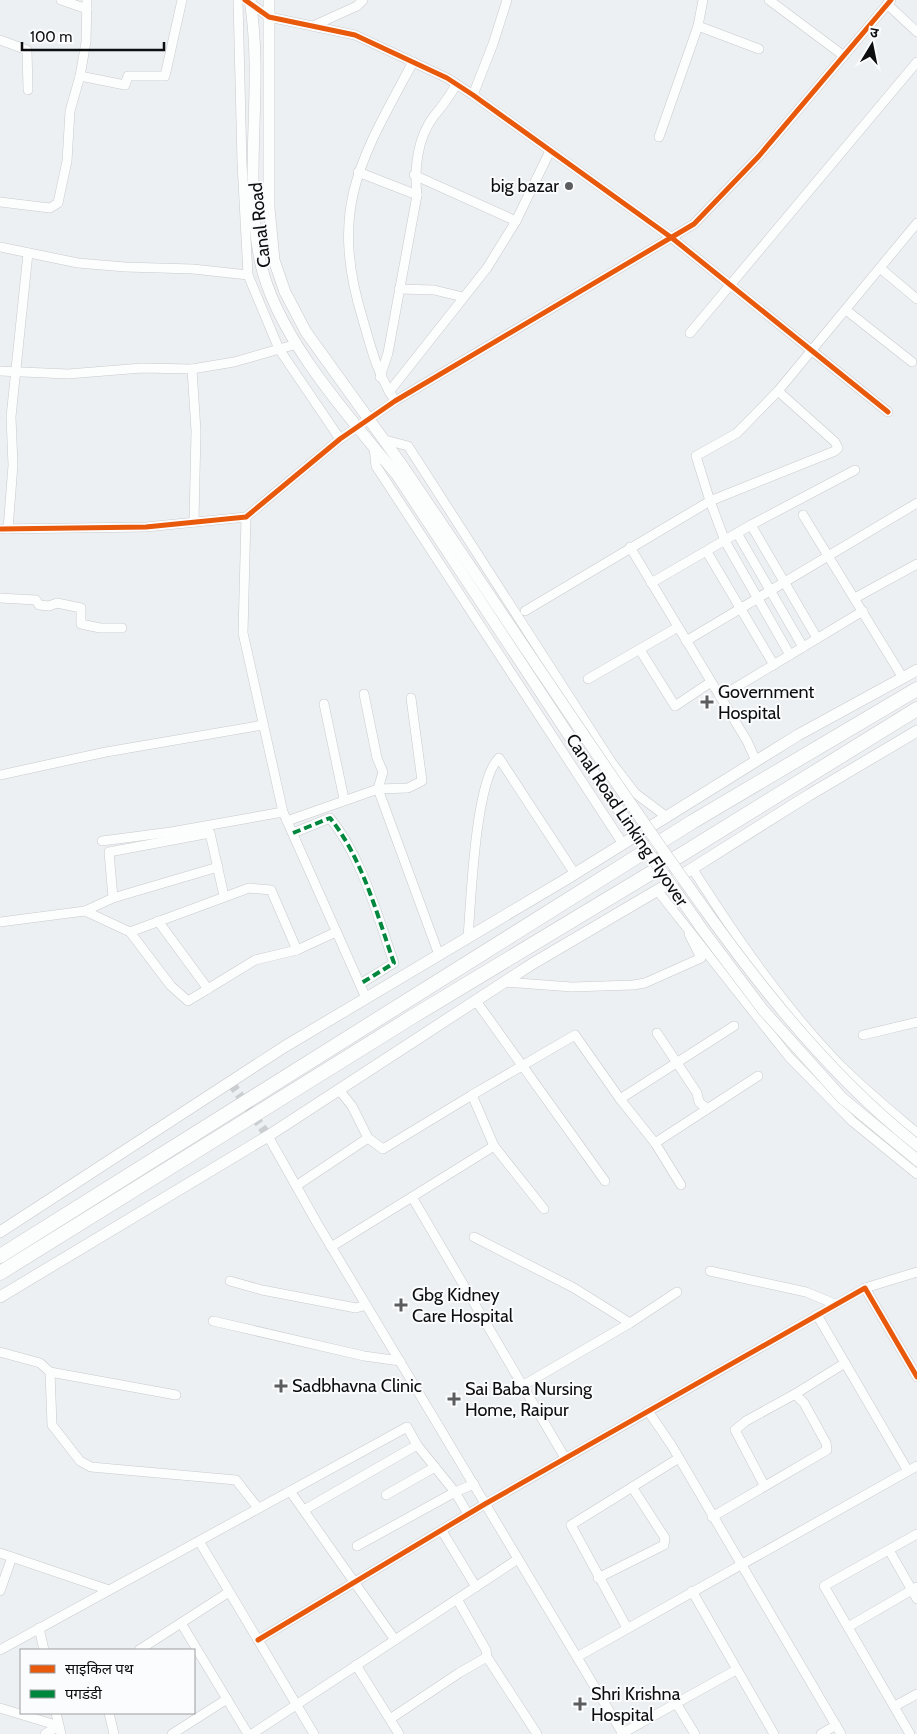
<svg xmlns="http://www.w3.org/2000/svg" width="917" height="1734" font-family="Cabin,'Noto Sans Devanagari',sans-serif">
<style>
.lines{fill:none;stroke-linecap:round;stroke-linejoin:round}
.minor-tunnel{stroke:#cbced1;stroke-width:9;stroke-dasharray:9 4.5;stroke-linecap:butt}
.minor-casing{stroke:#c8cacc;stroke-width:10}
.major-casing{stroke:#c8cacc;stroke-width:12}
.highway-casing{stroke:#c8cacc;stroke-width:15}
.minor{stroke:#fcfdfd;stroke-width:9}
.major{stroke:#fcfdfd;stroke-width:11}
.highway{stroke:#fcfdfd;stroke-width:14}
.major-bridge-casing{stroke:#c8cacc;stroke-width:12;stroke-linecap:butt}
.major-bridge{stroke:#fcfdfd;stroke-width:11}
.quiet{stroke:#00873e;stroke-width:4;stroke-dasharray:8 4;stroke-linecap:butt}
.cycleway-casing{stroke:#fafcfe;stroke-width:8}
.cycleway{stroke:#e8590c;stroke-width:5}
.poi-dot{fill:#5b5d5f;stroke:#fafcfe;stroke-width:2}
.labels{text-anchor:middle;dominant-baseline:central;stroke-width:4;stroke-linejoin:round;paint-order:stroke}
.poi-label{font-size:18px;fill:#0c0e10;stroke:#fafcfe;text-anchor:start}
.street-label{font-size:18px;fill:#0c0e10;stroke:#fafcfe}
</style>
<rect width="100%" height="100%" fill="#edf0f3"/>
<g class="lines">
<!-- minor-tunnel -->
<polyline class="minor-tunnel" points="231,1083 268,1136"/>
<defs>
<g id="minor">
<polyline points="61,0 87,9"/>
<polyline points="238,0 242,163 248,275 279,349 340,439"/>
<polyline points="769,0 844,56"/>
<polyline points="248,1 269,17 355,35 447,78 473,95 672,238 888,412"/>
<polyline points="887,4 917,32"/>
<polyline points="315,25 357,6 363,0"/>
<polyline points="698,26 759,49"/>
<polyline points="0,40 27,50 28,90"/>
<polyline points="80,76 125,85 128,76 165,76 182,0"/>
<polyline points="473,95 493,44 507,0"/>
<polyline points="659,137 698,26 703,0"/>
<polyline points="358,172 417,195"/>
<polyline points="414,175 516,221"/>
<polyline points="0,202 50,208 58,203 67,161 70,111 80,76 86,42 87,0"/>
<polyline points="0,247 78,263 125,267 193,269 248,275"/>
<polyline points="880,268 917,299"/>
<polyline points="399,289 434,290 463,297"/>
<polyline points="846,310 912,362"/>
<polyline points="690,333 917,62"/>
<polyline points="192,369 196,431 194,522"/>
<polyline points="0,371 68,374 142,368 192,369 234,362 297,344"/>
<path d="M380 377 388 353 417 195C414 170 417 138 434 116 443 105 450 97 456 84"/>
<polyline points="389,392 487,268 516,221 550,151"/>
<path d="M395 401C377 373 372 351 363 320 328 207 361 159 413 62"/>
<polyline points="385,440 408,446 612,763 635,793 667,817"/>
<polyline points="374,448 376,466 623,844"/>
<polyline points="803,515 903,678"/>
<polyline points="246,517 243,633 283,812 366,998"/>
<polyline points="751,525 817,638"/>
<polyline points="0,529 146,527 246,517 340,439 395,401 694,224 759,156 891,0"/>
<polyline points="8,529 13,465 11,417 28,253"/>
<polyline points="737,533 803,647"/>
<polyline points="630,547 747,741 756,761"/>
<polyline points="707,552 774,665"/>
<polyline points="651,583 751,525 855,470"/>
<polyline points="0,598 36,600 39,605 49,606 57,603 81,608 81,624 100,628 122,628"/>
<polyline points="855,598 917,564"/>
<polyline points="525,611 710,501 835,451 838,448 835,442 778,391"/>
<polyline points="686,641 917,503"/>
<polyline points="640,650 675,706 711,682"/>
<polyline points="790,655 725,541 710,501 696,456 737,433 778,391 917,223"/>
<polyline points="588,679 678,627"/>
<polyline points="364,694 377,758 383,772 378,789 439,955"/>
<polyline points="720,697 863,611"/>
<polyline points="324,704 344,799"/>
<polyline points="0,775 106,752 263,725"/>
<polyline points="287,821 378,789 408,788 422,781 411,698"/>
<path d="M293 833 330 818C363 859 377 915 394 963L360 984"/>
<polyline points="102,841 171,832 283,812"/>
<path d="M692 868C736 937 783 1006 840 1065 864 1089 891 1111 917 1133"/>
<polyline points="657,890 789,1057 852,1121 917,1174"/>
<polyline points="113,898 218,867"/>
<polyline points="85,911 113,898 109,852 210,833 224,896"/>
<polyline points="158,921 208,989"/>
<polyline points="0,922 85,911 130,932 171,986 188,1001 255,960 297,950 336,932"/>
<polyline points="130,932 249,888 271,890 297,950"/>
<path d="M468 937C471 902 475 780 499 758L575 874"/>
<polyline points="504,982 572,987 633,985 645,983 701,958 689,934"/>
<polyline points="476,1001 605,1181"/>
<polyline points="657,1033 697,1093 699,1102 707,1109"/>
<polyline points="863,1035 917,1022"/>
<polyline points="339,1090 352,1106 368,1138 383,1149 472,1095"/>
<polyline points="620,1099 655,1143 681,1185"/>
<polyline points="268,1136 317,1223 623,1734"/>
<polyline points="655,1143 758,1076"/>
<polyline points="494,1146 472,1095 575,1035 620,1099 734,1026"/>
<polyline points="296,1186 368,1138"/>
<polyline points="544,1209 494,1146 412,1197 565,1458"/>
<polyline points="474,1237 574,1288 630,1323"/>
<polyline points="331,1247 412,1197"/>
<polyline points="710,1271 806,1292 835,1304"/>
<polyline points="230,1281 262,1290 356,1308 366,1305"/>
<polyline points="865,1288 917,1272"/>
<polyline points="817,1315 908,1471"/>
<polyline points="213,1321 364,1356 400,1361"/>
<polyline points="0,1352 40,1363 50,1372 176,1395"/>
<polyline points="50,1372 52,1425 80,1461 91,1467 236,1480 258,1508"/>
<polyline points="522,1386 630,1323 677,1292"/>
<polyline points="648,1411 672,1446 841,1734"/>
<polyline points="417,1445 455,1492 474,1484"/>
<polyline points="764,1485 735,1430 746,1421 795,1394 845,1363"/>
<polyline points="290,1491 395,1640"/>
<polyline points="386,1495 435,1467"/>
<polyline points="712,1517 827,1450 826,1443 804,1403 795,1394"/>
<polyline points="442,1531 476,1587"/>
<polyline points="199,1541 314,1734"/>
<polyline points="357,1546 455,1492 468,1514"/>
<polyline points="889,1550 917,1599"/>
<polyline points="0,1553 109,1590"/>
<polyline points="598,1578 664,1545 665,1538 632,1487"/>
<polyline points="0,1591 12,1557"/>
<polyline points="692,1591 774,1734"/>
<polyline points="457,1599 486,1650 487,1657 537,1734"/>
<polyline points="181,1623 248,1734"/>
<polyline points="848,1627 917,1587"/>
<polyline points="39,1628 44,1650"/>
<polyline points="627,1628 571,1525 679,1458"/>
<polyline points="258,1640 485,1504 865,1288 917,1377"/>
<polyline points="0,1650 407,1427 417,1445 304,1510"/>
<polyline points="139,1650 229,1592"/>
<polyline points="577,1657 917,1466"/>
<polyline points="356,1665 399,1734"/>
<polyline points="676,1703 695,1734"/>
<polyline points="895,1706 917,1694"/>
<polyline points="0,1708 59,1726 45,1734"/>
<polyline points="56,1713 61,1734"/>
<polyline points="109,1713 114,1734"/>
<polyline points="390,1719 459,1673 487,1657"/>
<polyline points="172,1734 227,1699"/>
<polyline points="252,1734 518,1559"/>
<polyline points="621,1734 736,1670"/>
<polyline points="821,1734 836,1725"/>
<polyline points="910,1734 824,1586 917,1534"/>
</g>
<g id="major">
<path d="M250 0C264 86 243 175 260 260 275 335 349 417 397 475"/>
<polyline points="269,0 269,208 274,260 285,292 306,332 404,468"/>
<polyline points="0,1232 284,1047 568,878 798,735 917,670"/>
<polyline points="0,1297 268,1136 532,964 663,887 809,795 917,731"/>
</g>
<g id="highway">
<polyline points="0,1256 692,822 917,689"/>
<polyline points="0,1273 412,1017 684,853 917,709"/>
</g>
</defs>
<!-- minor casing -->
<use href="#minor" class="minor-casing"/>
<!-- major casing -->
<use href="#major" class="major-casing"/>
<!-- highway casing -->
<use href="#highway" class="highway-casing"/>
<!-- minor -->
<use href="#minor" class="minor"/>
<!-- major -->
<use href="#major" class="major"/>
<!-- highway -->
<use href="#highway" class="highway"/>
<defs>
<g id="major-bridge">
<path d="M404 468C484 586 563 706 644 823 724 938 806 1057 917 1145"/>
<polyline points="397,475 603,787 702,929 763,1010 842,1098 917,1160"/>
</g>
</defs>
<!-- major-bridge casing -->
<use href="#major-bridge" class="major-bridge-casing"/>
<!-- major-bridge -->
<use href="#major-bridge" class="major-bridge"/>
<!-- quiet -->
<path class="quiet" d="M293 833 330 818C363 859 377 915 394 963L360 984"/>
<defs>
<g id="cycleway">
<polyline points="245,0 269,17 355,35 447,78 473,95 672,238 888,412"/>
<polyline points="0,529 146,527 246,517 340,439 395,401 694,224 759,156 891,0"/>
<polyline points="258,1640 485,1504 865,1288 917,1377"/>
</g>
</defs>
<!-- cycleway casing -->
<use href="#cycleway" class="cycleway-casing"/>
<!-- cycleway -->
<use href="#cycleway" class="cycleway"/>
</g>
<!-- markers -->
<g class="poi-dot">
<circle cx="569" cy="186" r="5"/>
<path d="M704.5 694.5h5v5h5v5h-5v5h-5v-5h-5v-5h5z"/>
<path d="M398.5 1297.5h5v5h5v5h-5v5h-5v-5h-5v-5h5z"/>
<path d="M278.5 1378.5h5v5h5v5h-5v5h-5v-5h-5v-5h5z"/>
<path d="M451.5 1391.5h5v5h5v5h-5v5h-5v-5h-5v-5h5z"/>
<path d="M577.5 1696.5h5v5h5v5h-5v5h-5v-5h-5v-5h5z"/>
</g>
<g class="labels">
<!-- poi labels -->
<g class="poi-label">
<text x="559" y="186" text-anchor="end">big bazar</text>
<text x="718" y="692">Government<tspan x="718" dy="21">Hospital</tspan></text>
<text x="412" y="1295">Gbg Kidney<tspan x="412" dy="21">Care Hospital</tspan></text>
<text x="292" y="1386">Sadbhavna Clinic</text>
<text x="465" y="1389">Sai Baba Nursing<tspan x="465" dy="21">Home, Raipur</tspan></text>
<text x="591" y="1694">Shri Krishna<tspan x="591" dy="21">Hospital</tspan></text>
</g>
<!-- street labels -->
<g class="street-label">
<text transform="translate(260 225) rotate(-96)">Canal Road</text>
<text transform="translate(627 820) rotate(56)">Canal Road Linking Flyover</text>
</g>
</g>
<!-- legend -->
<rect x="20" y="1649" width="175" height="65" fill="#fafcfe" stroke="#9b9d9f"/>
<rect x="30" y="1665" width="25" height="8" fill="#e8590c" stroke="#9b9d9f"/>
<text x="65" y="1674" font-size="15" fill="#0c0e10">साइकिल पथ</text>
<rect x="30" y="1690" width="25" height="8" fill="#00873e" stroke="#9b9d9f"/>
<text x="65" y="1699" font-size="15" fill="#0c0e10">पगडंडी</text>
<!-- north arrow -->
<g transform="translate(872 45) rotate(10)" stroke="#fafcfe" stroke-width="4" paint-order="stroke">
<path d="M0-4L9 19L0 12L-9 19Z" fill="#0c0e10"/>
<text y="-8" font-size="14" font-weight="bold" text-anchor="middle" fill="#0c0e10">उ</text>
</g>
<!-- scale -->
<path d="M22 42v8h142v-8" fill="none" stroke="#0c0e10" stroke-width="2.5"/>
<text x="30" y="42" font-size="15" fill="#0c0e10" stroke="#fafcfe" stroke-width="4" paint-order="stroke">100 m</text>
</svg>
